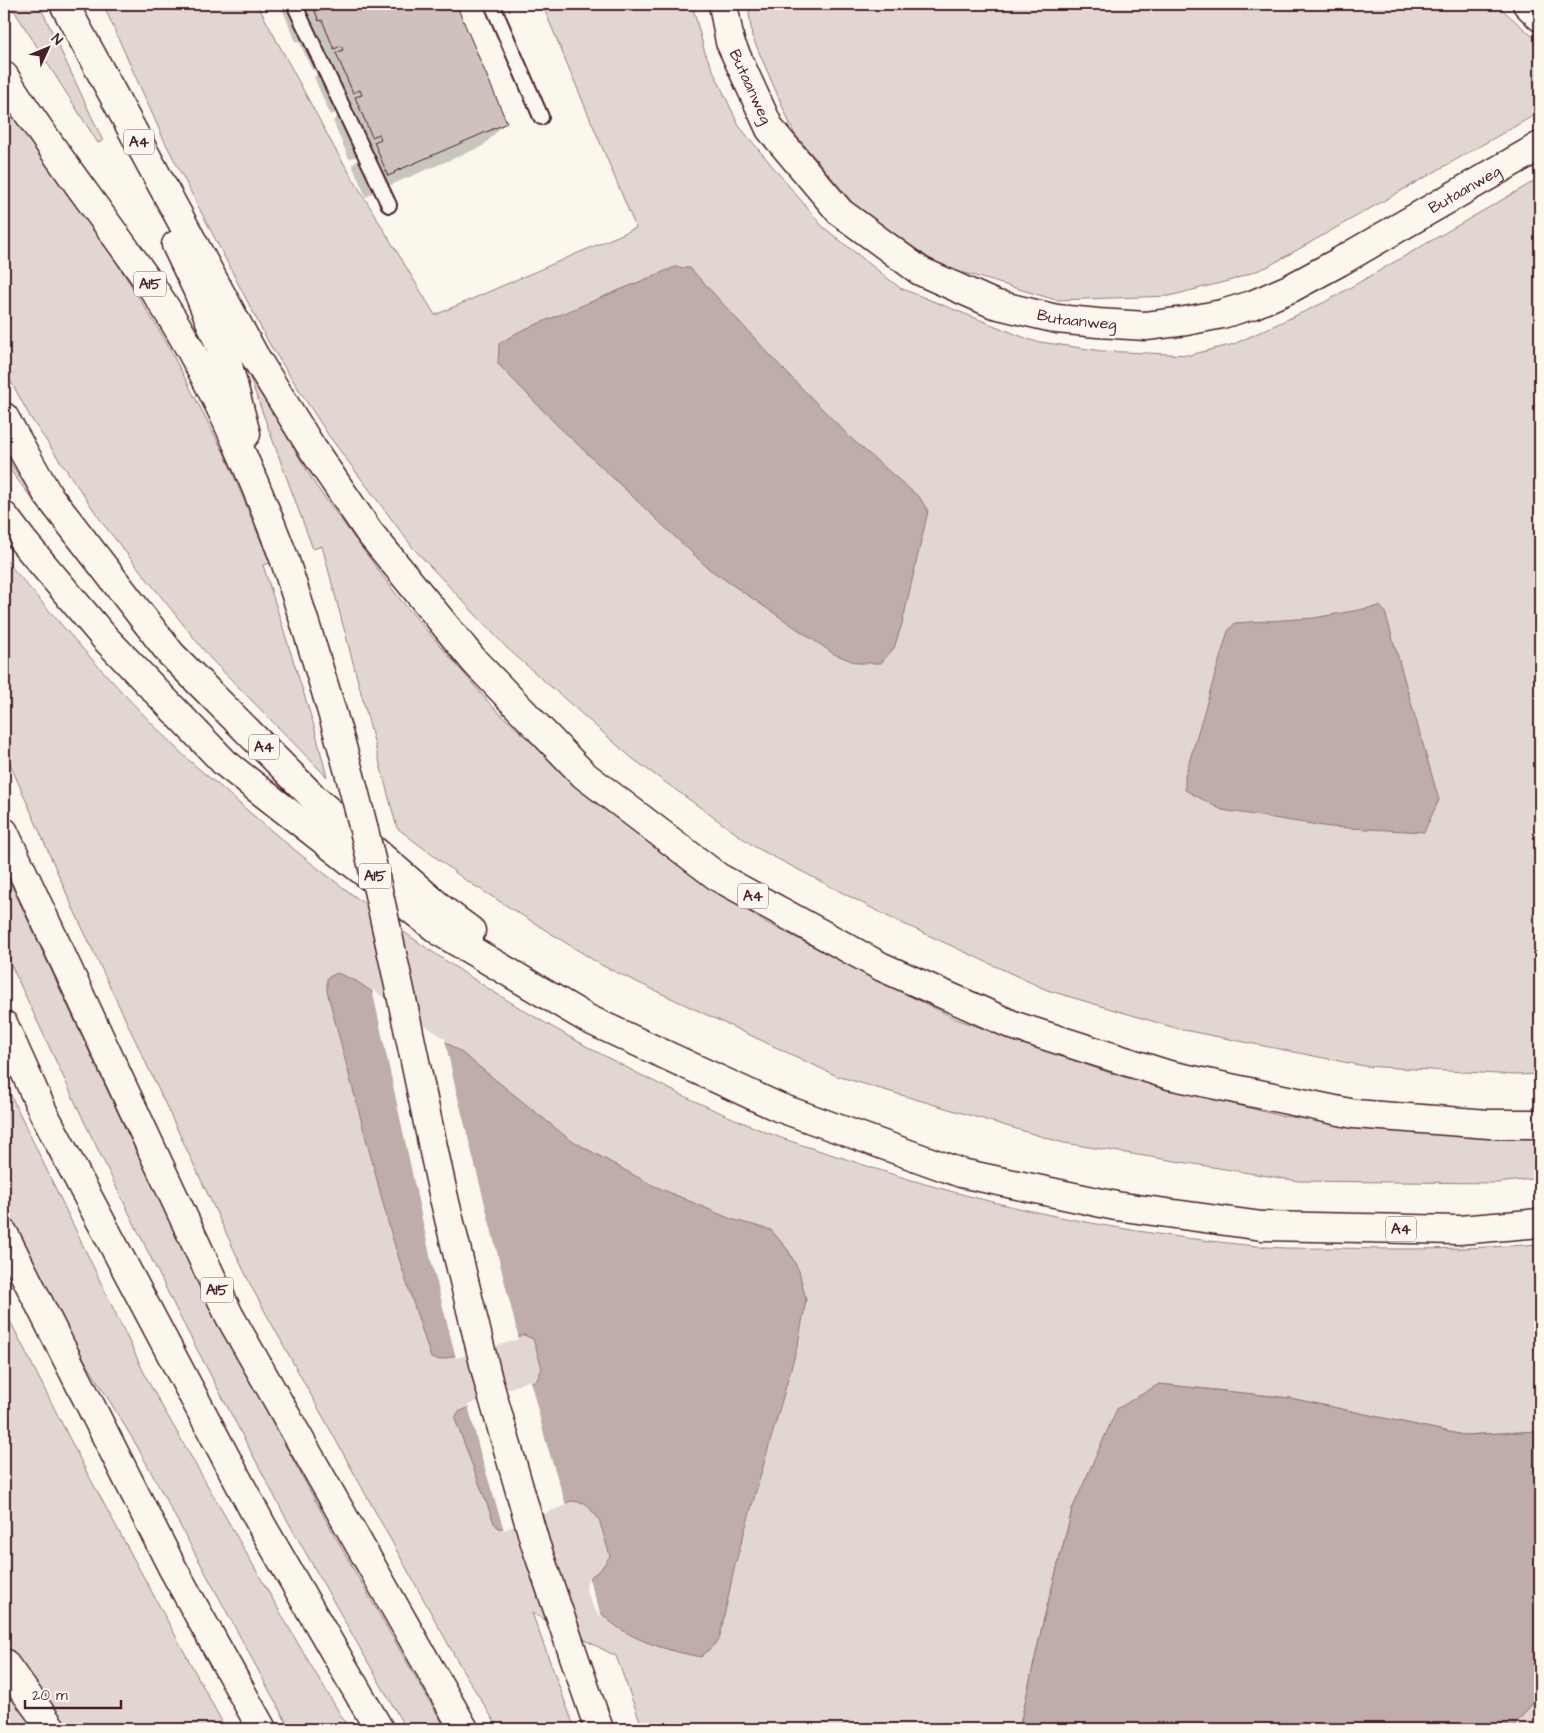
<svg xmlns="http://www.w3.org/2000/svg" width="1544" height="1733" font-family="'Architects Daughter',sans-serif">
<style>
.green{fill:#e2d7d0;stroke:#967b7e}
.water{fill:#bfadaa;stroke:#907477}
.pier{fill:#fbf7ec}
.shadow{fill:#0003}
.building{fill:#cfc2bc;stroke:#4a1f2b}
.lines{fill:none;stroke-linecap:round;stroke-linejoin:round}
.lane-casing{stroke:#4a1f2b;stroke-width:18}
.street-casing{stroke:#4a1f2b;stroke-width:31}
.secondary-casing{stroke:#4a1f2b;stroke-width:31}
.highway-casing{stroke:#4a1f2b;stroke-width:31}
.lane{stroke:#fbf7ec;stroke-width:14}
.street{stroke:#fbf7ec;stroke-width:28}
.secondary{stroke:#fbf7ec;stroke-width:28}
.highway{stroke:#fbf7ec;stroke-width:28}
.highway-bridge-casing{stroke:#4a1f2b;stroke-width:31;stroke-linecap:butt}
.highway-bridge{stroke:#fbf7ec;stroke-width:28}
.labels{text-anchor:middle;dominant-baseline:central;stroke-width:4;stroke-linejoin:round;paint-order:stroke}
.shield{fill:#fbf7ec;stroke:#7f6065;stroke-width:1}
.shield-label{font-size:15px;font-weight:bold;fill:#4a1f2b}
.street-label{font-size:16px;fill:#4a1f2b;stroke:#fbf7ec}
</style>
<rect width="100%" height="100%" fill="#fbf7ec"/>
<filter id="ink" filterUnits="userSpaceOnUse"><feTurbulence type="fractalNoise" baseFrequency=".02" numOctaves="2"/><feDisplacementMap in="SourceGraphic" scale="10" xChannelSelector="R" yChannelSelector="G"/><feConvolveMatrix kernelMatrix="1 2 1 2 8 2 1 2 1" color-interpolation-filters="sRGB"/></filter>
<g filter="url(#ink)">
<!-- green -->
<g class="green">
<polygon points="10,4 39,4 103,141 98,143"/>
<polygon points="103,4 257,4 335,149 435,315 636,228 542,4 692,4 705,53 739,126 823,227 900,288 1033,341 1102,351 1190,355 1234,344 1325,302 1540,178 1540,1074 1515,1075 1364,1066 1179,1029 1047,990 889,917 755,847 633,759 507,648 414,549 329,436 270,345 164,140"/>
<polygon points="748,4 1496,4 1540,43 1540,112 1267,267 1232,280 1169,296 1056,300 941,266 858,209 794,133 752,36"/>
<polygon points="4,93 84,210 164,338 226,457 270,563 263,565 314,726 327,777 210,658 104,525 32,420 4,369"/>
<polygon points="245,365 316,486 399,598 492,706 601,807 761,920 956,1019 1113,1074 1281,1116 1460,1135 1540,1136 1540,1178 1497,1183 1299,1181 1064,1143 837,1076 603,966 464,879 397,828 322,546 313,549"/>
<polygon points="4,453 46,517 4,462"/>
<path d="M4 558C59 623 115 687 175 747 190 762 206 775 222 788 274 835 330 879 387 920 503 1004 630 1076 763 1131 790 1142 818 1150 846 1159 982 1206 1124 1234 1267 1247 1291 1249 1314 1248 1338 1248 1405 1250 1473 1249 1540 1244V1431L1463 1435 1290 1398 1159 1384 1073 1507 1044 1618 1019 1729H643L616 1656 532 1613 575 1729H499L462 1669 252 1288 73 908 4 750Z"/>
<path d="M4 869C72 1015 139 1161 211 1304 284 1448 364 1590 446 1729H406L286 1518 180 1317 84 1121 4 950Z"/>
<polygon points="4,1081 150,1385 300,1647 349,1729 290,1729 137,1446 50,1303 4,1208"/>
<polygon points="4,1309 84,1467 226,1729 4,1729"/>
<polygon points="1540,1693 1540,1729 1512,1729"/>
</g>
<!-- water -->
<g class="water">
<polygon points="675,267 690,268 783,369 853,440 920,498 928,511 902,624 894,648 881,663 857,663 834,654 709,569 556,424 498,364 499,344 518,332"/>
<polygon points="1380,606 1385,612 1439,800 1424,832 1330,827 1222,810 1185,790 1185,776 1228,631 1235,623 1314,618"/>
<path d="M337 973 356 981 461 1052 569 1139 650 1184 731 1219 771 1230 788 1250 799 1271 806 1300 798 1344 735 1565 719 1640 701 1657C661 1650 586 1629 589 1578L601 1569 610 1556 599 1519 585 1503 571 1501 499 1529 494 1523 455 1419 458 1412 537 1380 542 1368 533 1339 524 1335 440 1360 431 1358 392 1237 327 991V978Z"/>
<polygon points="1159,1384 1290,1398 1463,1435 1540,1431 1540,1693 1512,1729 1019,1729 1044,1618 1073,1507 1117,1409"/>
</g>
<!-- pier -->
<g class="pier">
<polygon points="372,989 445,1039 454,1082 519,1339 456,1358 431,1260"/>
<polygon points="530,1380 546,1442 566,1505 504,1530 481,1456 468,1405"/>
<polygon points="588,1576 602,1618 594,1609 586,1589"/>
</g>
<!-- shadow -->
<polygon class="shadow" points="280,4 454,4 505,123 483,146 374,192 366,197 352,165 358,160 356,156 349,159 333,121 339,115 337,112 330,115 314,77 320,71 319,68 312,70 299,41 296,42"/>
<!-- building -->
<polygon class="building" points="312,4 456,4 507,123 394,172 395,173 388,176 374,142 381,139 379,134 372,137 355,97 362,95 360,90 353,93 336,53 343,50 341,46 334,49 322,20 319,21"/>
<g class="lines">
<defs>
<g id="lane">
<polyline points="294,4 389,205"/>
<polyline points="492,4 541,117"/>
</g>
<g id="street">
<path id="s1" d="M723 4 730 42 770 129 840 212 920 271 994 304 1057 319 1098 323 1146 326 1186 321 1222 314 1252 305 1291 288 1339 262 1540 146"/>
</g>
<polyline id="secondary" points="1527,4 1540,17"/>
<g id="highway">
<polyline points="64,4 254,355 310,445 369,532 475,662 584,775 718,877 882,967 1015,1026 1169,1075 1354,1114 1489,1124 1540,1124"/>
<path d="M4 76C50 150 105 218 154 290 209 372 249 466 284 558"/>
<polyline points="176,245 197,289 228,365 246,434"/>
<polyline points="4,417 48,495 171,654 316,800 444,911 471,931"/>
<polyline points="4,516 23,541 104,637 225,763 442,933 588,1019 778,1107 961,1173 1116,1206 1262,1226 1459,1230 1540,1223"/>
<polyline points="4,832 229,1315 464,1729"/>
<polyline points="4,1025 44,1114 262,1526 379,1729"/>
<polyline points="444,1198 488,1380 535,1543 599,1729"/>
<polyline points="4,1234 172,1567 262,1729"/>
<polyline points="4,1663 52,1729"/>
</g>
</defs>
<!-- lane casing -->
<use href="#lane" class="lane-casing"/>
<!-- street casing -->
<use href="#street" class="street-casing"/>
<!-- secondary casing -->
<use href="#secondary" class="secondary-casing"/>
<!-- highway casing -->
<use href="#highway" class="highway-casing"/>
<!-- lane -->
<use href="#lane" class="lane"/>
<!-- street -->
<use href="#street" class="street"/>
<!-- secondary -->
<use href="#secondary" class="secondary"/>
<!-- highway -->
<use href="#highway" class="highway"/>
<defs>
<path id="highway-bridge" d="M284 558C313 647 341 736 363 826 393 949 417 1074 444 1198"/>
</defs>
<!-- highway-bridge casing -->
<use href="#highway-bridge" class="highway-bridge-casing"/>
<!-- highway-bridge -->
<use href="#highway-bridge" class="highway-bridge"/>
</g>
</g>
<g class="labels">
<!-- shield labels -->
<g class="shield">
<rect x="124" y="129.5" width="30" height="25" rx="4"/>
<rect x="134" y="271.5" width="32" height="25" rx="4"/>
<rect x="249" y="734.5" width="30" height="25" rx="4"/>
<rect x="359" y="863.5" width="32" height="25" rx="4"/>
<rect x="738" y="883.5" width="30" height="25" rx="4"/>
<rect x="1386" y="1216.5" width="30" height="25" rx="4"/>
<rect x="201" y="1277.5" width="32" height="25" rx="4"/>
</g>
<g class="shield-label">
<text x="139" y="142">A4</text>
<text x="150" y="284">A15</text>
<text x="264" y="747">A4</text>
<text x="375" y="876">A15</text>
<text x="753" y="896">A4</text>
<text x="1401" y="1229">A4</text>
<text x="217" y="1290">A15</text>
</g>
<!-- street labels -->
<g class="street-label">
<text stroke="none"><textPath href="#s1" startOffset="88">Butaanweg</textPath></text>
<text stroke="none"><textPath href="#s1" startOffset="928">Butaanweg</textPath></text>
<text stroke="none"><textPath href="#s1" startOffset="508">Butaanweg</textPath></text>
</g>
</g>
<!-- margin -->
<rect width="1544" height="1733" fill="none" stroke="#fbf7ec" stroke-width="20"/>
<rect x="10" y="10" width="1524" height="1713" fill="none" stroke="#4a1f2b" stroke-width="2" filter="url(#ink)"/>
<!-- north arrow -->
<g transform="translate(48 48) rotate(46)" stroke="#fbf7ec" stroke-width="4" paint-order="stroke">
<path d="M0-4L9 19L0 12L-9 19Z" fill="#4a1f2b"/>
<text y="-8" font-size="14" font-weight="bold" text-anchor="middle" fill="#4a1f2b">N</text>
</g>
<!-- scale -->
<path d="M25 1700v8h96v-8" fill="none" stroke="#4a1f2b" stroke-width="2.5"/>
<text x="32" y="1700" font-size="15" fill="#4a1f2b" stroke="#fbf7ec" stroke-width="4" paint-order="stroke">20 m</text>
</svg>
